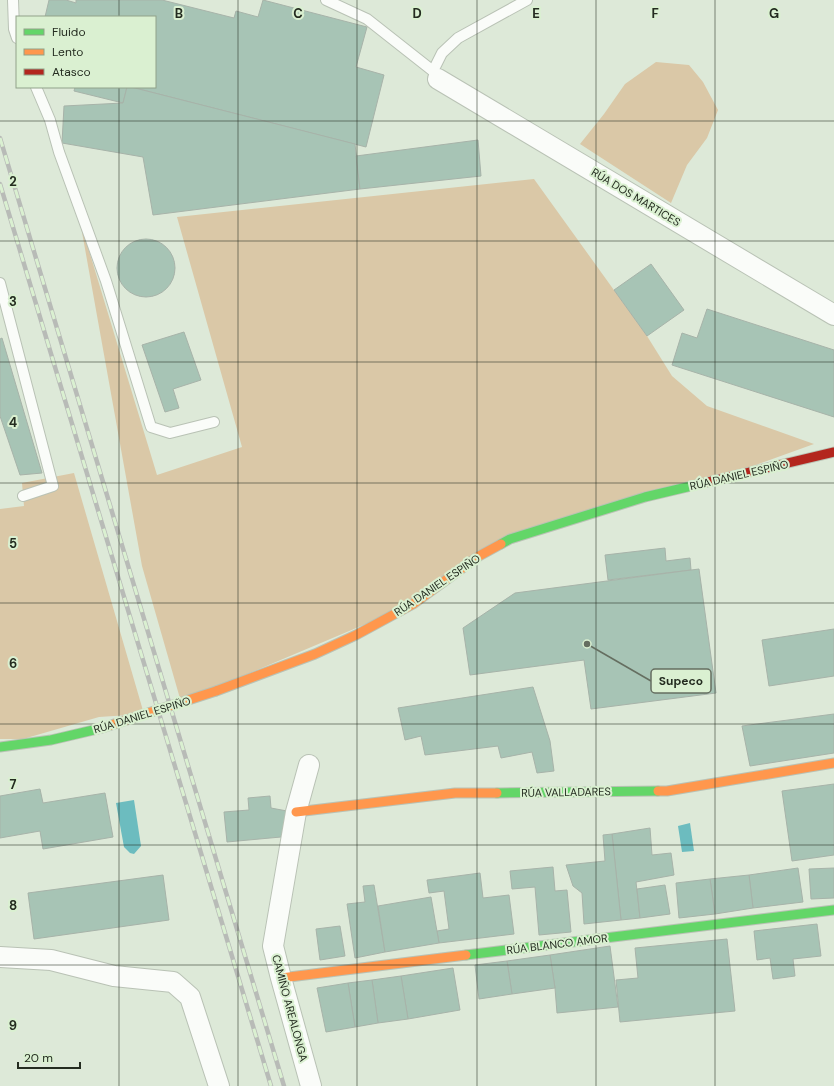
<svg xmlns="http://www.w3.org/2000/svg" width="834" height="1086" font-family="'DM Sans',sans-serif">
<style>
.green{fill:#dac8a7}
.water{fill:#6cbcbf}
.building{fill:#a7c4b5;stroke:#a7b3a9}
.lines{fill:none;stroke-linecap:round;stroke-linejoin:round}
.lane-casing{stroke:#b9c2b5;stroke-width:12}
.street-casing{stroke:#b9c2b5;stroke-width:22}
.fast-casing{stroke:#b9c2b5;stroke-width:11}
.slow-casing{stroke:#b9c2b5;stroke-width:11}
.jam-casing{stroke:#b9c2b5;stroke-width:11}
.lane{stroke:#fafcf9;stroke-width:10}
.street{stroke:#fafcf9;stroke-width:20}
.fast{stroke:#63d668;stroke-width:9}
.slow{stroke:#ff974d;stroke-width:9}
.jam{stroke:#b3261e;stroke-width:9}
.rail-casing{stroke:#b8bbb7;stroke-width:4.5}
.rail{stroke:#daf0d1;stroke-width:3;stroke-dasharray:9;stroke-linecap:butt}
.slow-bridge-casing{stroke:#b9c2b5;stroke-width:11;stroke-linecap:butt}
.slow-bridge{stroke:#ff974d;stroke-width:9}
.grid{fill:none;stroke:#242c20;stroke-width:1;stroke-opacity:0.55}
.labels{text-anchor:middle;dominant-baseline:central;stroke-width:4;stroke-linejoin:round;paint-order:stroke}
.street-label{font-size:11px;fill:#242c20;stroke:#daf0d1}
.grid-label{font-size:13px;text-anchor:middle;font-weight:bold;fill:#242c20;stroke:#daf0d1;stroke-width:4;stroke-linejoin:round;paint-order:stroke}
.leader{fill:none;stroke:#656e60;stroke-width:1.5}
.callout-dot{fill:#656e60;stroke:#daf0d1;stroke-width:1.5}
.callout{fill:#daf0d1;stroke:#656e60;stroke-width:1.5}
.callout-label{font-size:12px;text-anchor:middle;font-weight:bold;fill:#242c20}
</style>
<rect width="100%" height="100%" fill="#dde9d8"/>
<!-- green -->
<g class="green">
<polygon points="656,62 689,65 703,82 718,110 707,138 687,165 671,203 580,144 604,114 625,84"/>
<polygon points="534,179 647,336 672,376 707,406 814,444 709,482 510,539 413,604 181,702 142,566 80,221 157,475 242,447 177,217"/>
<polygon points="74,473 144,714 99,717 23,739 0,739 0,509 24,506 22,483"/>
</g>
<!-- water -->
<g class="water">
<polygon points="134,800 141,846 134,854 130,853 124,847 116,803"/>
<polygon points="690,823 694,851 682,852 678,826"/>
</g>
<!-- building -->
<g class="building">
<polygon points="49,0 66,0 76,3 76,0 162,0 234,18 236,11 258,17 263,0 367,27 356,67 384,75 366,147 131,87 155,87 155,17 45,17"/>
<polygon points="75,87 127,87 123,103 74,91"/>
<polygon points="127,87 131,87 355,144 360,189 153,215 143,157 62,143 64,106 123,103"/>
<polygon points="478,140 481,176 360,189 356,156"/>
<circle cx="146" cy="268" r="29"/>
<polygon points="651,264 684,310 647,336 614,290"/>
<polygon points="707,309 834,350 834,417 672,365 682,333 697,338"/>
<polygon points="184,332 201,380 173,389 179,408 165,412 142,345"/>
<polygon points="2,338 42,473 20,475 0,416 0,339"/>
<polygon points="665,548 666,561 690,558 691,570 608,580 605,555"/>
<polygon points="699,569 716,693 591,709 584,660 470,675 463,628 515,593"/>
<polygon points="834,629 834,676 769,686 762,640"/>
<polygon points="533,687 550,741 554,771 537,773 532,752 501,758 498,746 425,755 421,736 405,740 398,708"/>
<polygon points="834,714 834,753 750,766 742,726"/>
<polygon points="834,784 834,855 792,861 782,791"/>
<polygon points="40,789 43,803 105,793 113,837 43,849 40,831 0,838 0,796"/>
<polygon points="270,796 271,808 287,811 281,837 227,842 224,812 249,810 248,798"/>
<polygon points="650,828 652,855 671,853 674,875 636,882 640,918 621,920 612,834"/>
<polygon points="612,834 621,920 584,924 582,893 573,886 566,865 605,861 603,835"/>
<polygon points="553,867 555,891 567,890 571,932 539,935 535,887 512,889 510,871"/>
<polygon points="798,868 803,902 753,908 749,875"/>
<polygon points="834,868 834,898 811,899 809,869"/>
<polygon points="480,873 483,898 509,895 514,934 439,943 437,931 449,929 444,891 429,893 427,880"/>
<polygon points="163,875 169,920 34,939 28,893"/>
<polygon points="749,875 753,908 715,914 710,879"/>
<polygon points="710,879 715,914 679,918 676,883"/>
<polygon points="374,885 385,952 355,958 347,904 365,902 363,886"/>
<polygon points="665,885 670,914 640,918 637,889"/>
<polygon points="431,897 439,943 385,952 378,906"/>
<polygon points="817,924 821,956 793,959 795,976 773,979 770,958 757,960 754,931"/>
<polygon points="340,926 345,956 320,960 316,929"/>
<polygon points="727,939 735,1011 620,1022 616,980 638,978 635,948"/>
<polygon points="610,946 618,1007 557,1013 555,988 550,955"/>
<polygon points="550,955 555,988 512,994 507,961"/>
<polygon points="507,961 512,994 479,999 475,965"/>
<polygon points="453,968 460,1010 408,1019 401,976"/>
<polygon points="401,976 408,1019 378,1023 372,980"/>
<polygon points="372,980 378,1023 355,1027 348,983"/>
<polygon points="348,983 355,1027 326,1032 317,988"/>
</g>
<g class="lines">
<defs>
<g id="lane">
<polyline points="13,0 14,29 17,38"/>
<polyline points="326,0 367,19 433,71"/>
<polyline points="438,79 433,71 442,53 458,38 527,0"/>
<polyline points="36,87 50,120 59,152 106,281 151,427 170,433 214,422"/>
<polyline points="0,283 53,486 23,496"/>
</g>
<g id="street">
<polyline points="438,79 834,315"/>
<polyline points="309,765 296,812 273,946 281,978 311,1086"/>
<polyline points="0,957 51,960 114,976 173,982 190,997 219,1086"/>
</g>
<g id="fast">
<polyline points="501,544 510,539 645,497 704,483"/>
<polyline points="0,747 51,740 102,728"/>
<polyline points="497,793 658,791"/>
<polyline points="466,955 834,910"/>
</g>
<g id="slow">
<polyline points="216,691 315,654 356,635 413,604 479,556 501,544"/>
<polyline points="658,791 667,791 834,763"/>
<polyline points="296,812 455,793 497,793"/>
<polyline points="281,978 466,955"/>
</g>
<polyline id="jam" points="704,483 834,452"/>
</defs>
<!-- lane casing -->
<use href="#lane" class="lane-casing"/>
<!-- street casing -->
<use href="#street" class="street-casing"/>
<!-- fast casing -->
<use href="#fast" class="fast-casing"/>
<!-- slow casing -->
<use href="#slow" class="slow-casing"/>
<!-- jam casing -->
<use href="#jam" class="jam-casing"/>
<!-- lane -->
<use href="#lane" class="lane"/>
<!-- street -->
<use href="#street" class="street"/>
<!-- fast -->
<use href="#fast" class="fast"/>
<!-- slow -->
<use href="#slow" class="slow"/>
<!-- jam -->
<use href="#jam" class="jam"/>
<defs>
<g id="rail">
<polyline points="0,138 284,1086"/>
<polyline points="0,184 271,1086"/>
</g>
</defs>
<!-- rail casing -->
<use href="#rail" class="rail-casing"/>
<!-- rail -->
<use href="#rail" class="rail"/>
<defs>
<polyline id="slow-bridge" points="102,728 216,691"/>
</defs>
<!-- slow-bridge casing -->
<use href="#slow-bridge" class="slow-bridge-casing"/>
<!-- slow-bridge -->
<use href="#slow-bridge" class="slow-bridge"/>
</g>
<!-- grid -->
<path class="grid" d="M119 0V17M238 0V1086M357 0V1086M477 0V1086M596 0V1086M715 0V1086M119 87V1086M0 121H834M0 241H834M0 362H834M0 483H834M0 603H834M0 724H834M0 845H834M0 965H834"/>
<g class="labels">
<!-- street labels -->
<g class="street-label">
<text transform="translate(636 197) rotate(31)">RÚA DOS MARTICES</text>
<text transform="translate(739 475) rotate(-13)">RÚA DANIEL ESPIÑO</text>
<text transform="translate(437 585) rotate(-34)">RÚA DANIEL ESPIÑO</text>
<text transform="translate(142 715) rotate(-17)">RÚA DANIEL ESPIÑO</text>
<text transform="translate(566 792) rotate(-1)">RÚA VALLADARES</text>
<text transform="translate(557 944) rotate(-7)">RÚA BLANCO AMOR</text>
<text transform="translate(290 1008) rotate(75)">CAMIÑO AREALONGA</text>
</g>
</g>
<g class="grid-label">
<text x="179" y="18">B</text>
<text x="298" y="18">C</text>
<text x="417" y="18">D</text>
<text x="536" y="18">E</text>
<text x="655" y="18">F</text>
<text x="774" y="18">G</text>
<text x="13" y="186">2</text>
<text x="13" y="306">3</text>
<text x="13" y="427">4</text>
<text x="13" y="548">5</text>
<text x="13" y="668">6</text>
<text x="13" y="789">7</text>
<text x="13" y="910">8</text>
<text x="13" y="1030">9</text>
</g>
<!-- callouts -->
<path class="leader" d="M587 644L651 681"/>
<circle class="callout-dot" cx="587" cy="644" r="4"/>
<rect class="callout" x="651" y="669" width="60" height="24" rx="4"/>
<g class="callout-label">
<text x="681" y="685">Supeco</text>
</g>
<!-- legend -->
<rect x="16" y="16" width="140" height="72" fill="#daf0d1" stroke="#91a28a"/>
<rect x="24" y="29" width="20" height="6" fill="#63d668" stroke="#91a28a"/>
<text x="52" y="36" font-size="12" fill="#242c20">Fluido</text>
<rect x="24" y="49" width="20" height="6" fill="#ff974d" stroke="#91a28a"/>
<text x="52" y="56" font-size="12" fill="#242c20">Lento</text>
<rect x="24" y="69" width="20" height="6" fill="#b3261e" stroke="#91a28a"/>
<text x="52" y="76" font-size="12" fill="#242c20">Atasco</text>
<!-- scale -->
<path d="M18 1062v6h62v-6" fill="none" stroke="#242c20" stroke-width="2"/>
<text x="24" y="1062" font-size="12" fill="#242c20" stroke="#daf0d1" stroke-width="3" paint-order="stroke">20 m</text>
</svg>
